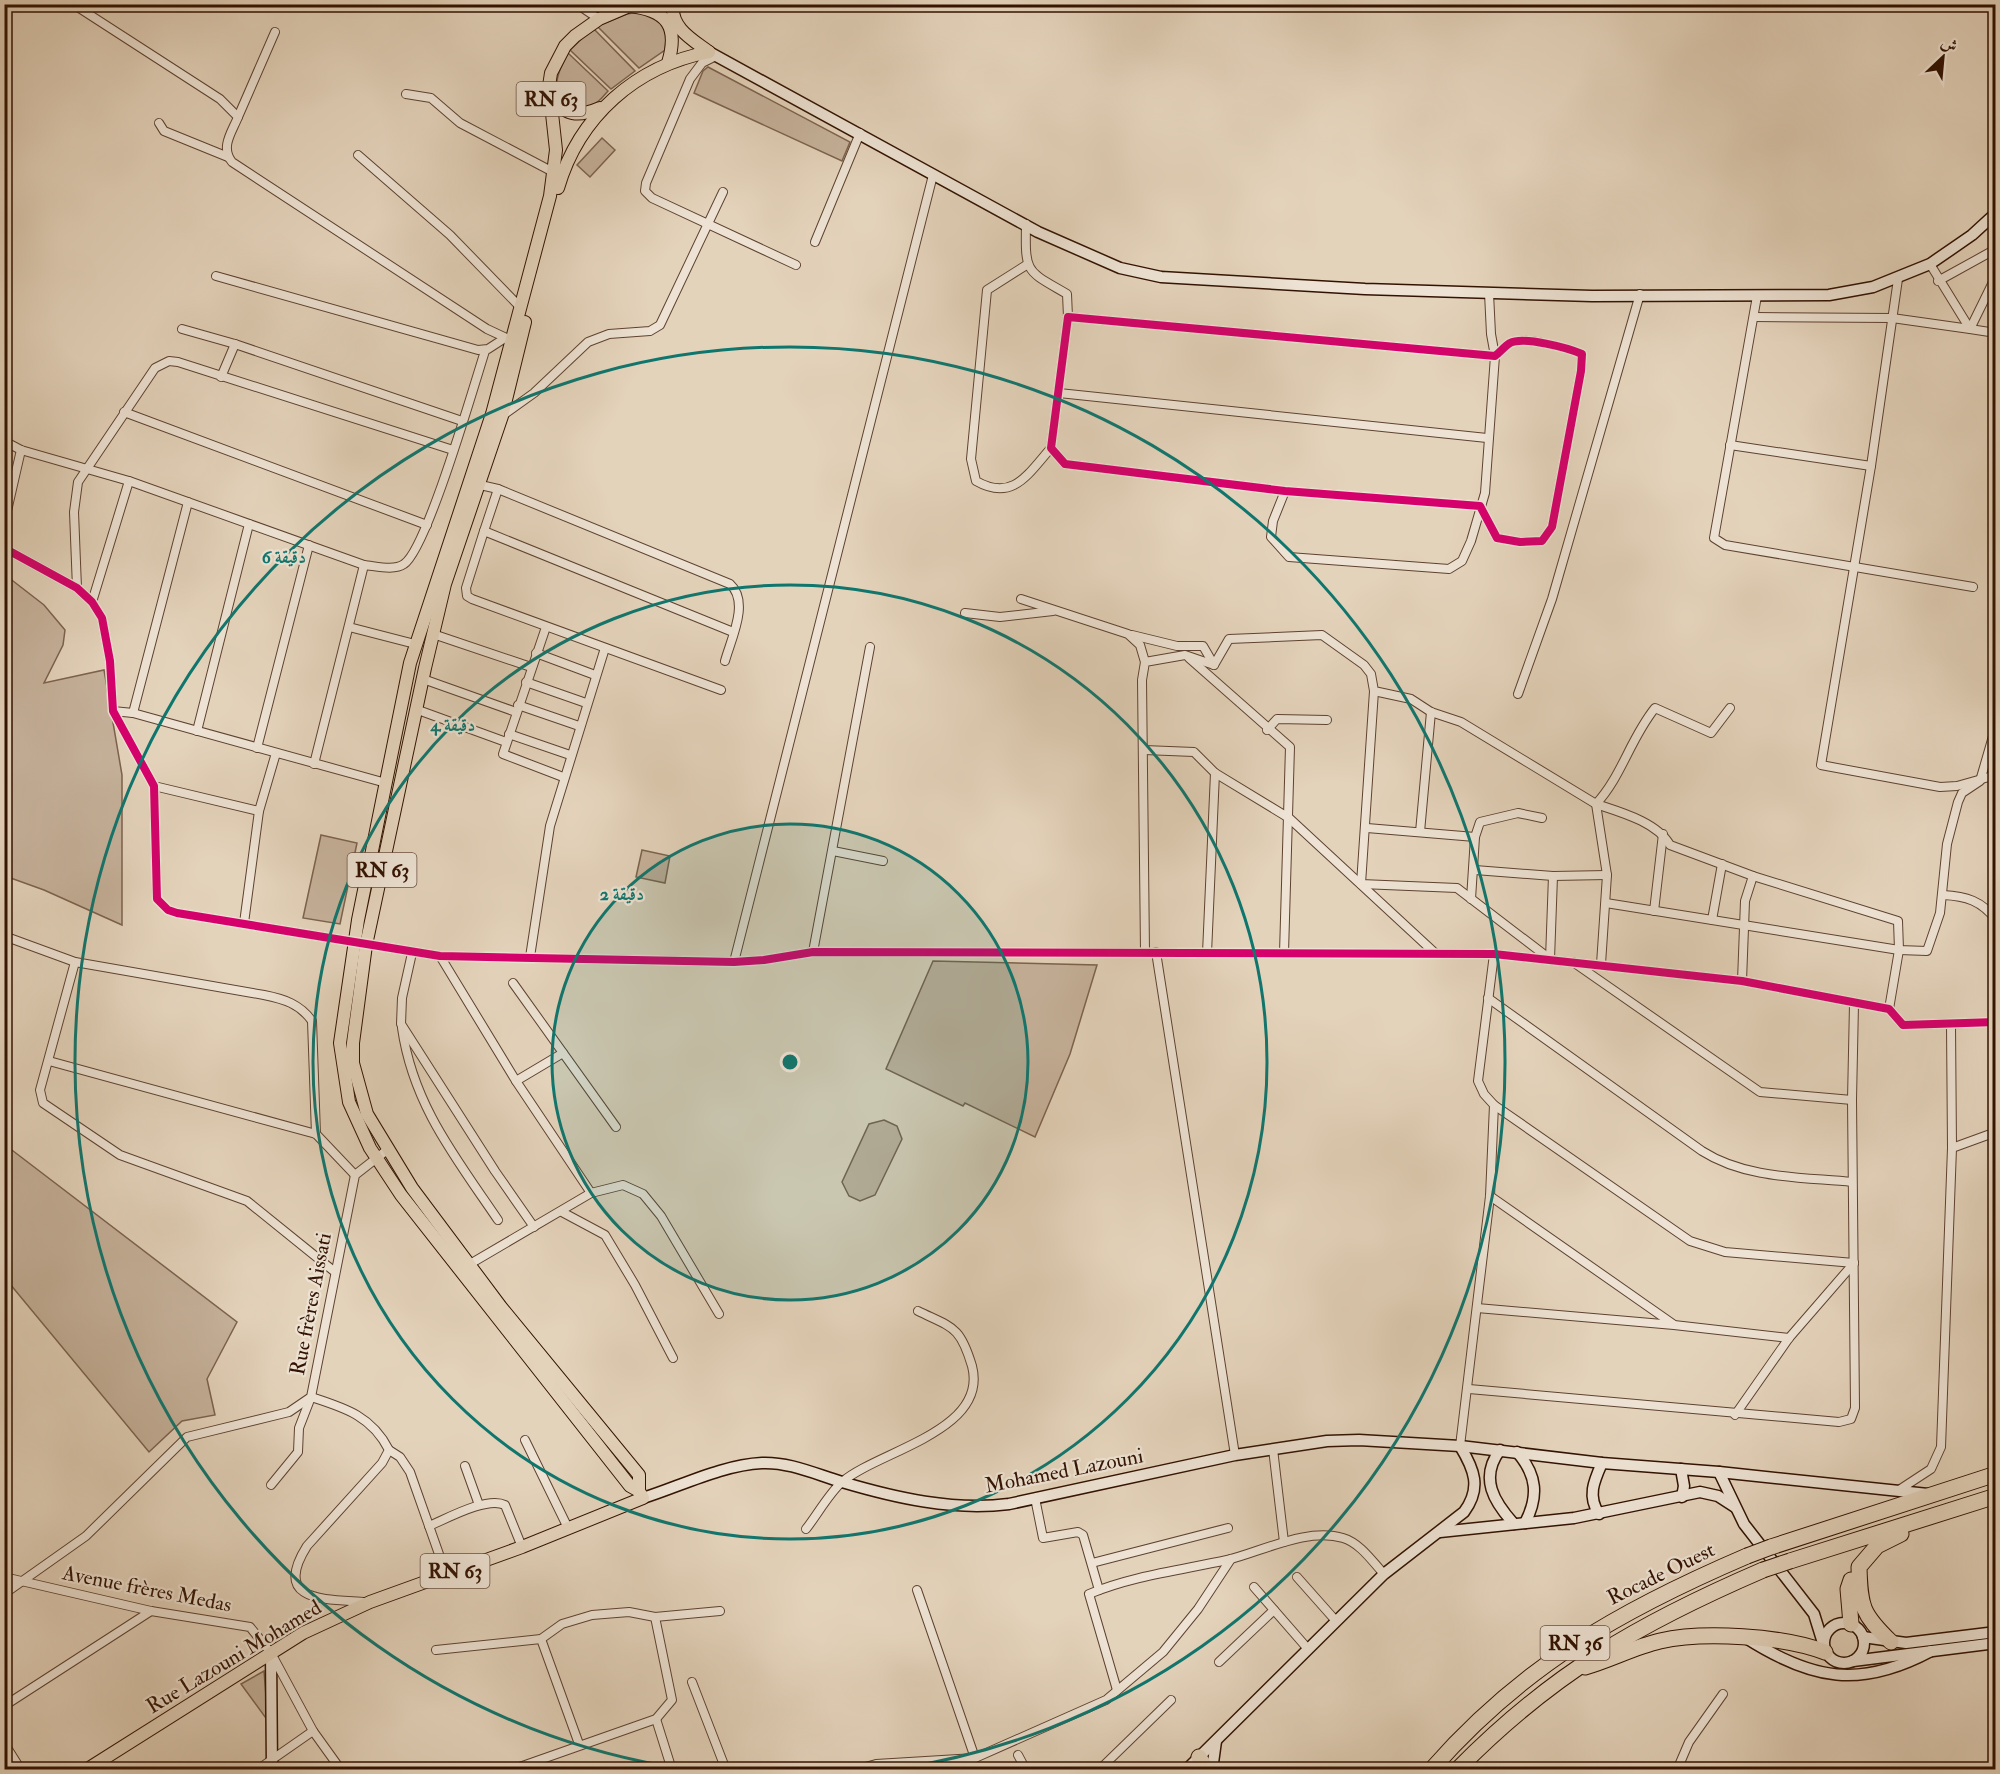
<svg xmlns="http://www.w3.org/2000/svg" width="2000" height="1774" font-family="'IM FELL Double Pica',Amiri,serif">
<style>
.green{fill:#c6b29b;stroke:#7c624e;stroke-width:1.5}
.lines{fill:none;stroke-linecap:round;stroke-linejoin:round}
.street-casing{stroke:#5e4230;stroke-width:10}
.secondary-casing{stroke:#321201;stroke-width:13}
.primary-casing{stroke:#321201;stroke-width:14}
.highway-casing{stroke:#321201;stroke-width:17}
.street{stroke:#ede2d3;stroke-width:8}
.secondary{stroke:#ede2d3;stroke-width:10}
.primary{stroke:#e4d3bb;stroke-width:12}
.highway{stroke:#e4d3bb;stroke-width:15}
.highway-bridge-casing{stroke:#321201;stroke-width:17;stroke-linecap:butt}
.highway-bridge{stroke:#e4d3bb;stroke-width:15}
.cycleway-casing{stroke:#ede2d3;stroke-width:11}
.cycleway{stroke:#d6006c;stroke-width:8}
.ring{fill:none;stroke:#0f766e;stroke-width:3}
.labels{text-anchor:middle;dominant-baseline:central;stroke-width:4.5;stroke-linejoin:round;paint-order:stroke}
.shield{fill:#ede2d3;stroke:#6a5040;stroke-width:1.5}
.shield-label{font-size:20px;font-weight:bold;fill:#321201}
.street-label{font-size:21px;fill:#321201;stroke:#ede2d3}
.centre{fill:#0f766e;stroke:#ede2d3;stroke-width:3}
.ring-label{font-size:18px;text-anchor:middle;font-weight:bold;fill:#0f766e;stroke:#ede2d3;stroke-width:4.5;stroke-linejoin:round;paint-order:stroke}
</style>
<rect width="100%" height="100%" fill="#e4d3bb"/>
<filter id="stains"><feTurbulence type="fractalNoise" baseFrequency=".00333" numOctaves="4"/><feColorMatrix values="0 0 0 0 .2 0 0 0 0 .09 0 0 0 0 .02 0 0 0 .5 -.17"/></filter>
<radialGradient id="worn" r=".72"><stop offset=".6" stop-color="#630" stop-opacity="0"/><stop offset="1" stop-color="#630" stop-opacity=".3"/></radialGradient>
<!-- green -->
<g class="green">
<polygon points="645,11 667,28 665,50 639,68 597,26 627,14"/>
<polygon points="593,28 635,71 611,89 570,50"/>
<path d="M568 53 608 91C604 96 599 101 594 105 581 114 559 106 557 89 555 77 563 63 568 53Z"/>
<polygon points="708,67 850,142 842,161 694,93 703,71"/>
<polygon points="602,138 615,150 590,177 577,165"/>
<polygon points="4,574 44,605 65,630 63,645 44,683 104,670 122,775 122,925 44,890 5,876"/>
<polygon points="321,835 357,843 340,924 303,918"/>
<polygon points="642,850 670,856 665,883 636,877"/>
<polygon points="933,961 1097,965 1070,1054 1035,1137 965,1103 963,1106 886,1069"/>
<polygon points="884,1120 897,1126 902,1139 875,1195 860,1201 849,1196 842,1182 869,1124"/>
<polygon points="4,1144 237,1322 207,1379 215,1415 182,1421 149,1452 5,1278"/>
<polygon points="264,1671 268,1721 241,1684"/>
</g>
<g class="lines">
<defs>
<g id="street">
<path d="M73 4 220 99 238 117C232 132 220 147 232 162L487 329 515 342"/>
<polyline points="577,4 599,19"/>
<polyline points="716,56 702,63 690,79 646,183 645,191 652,198 796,265"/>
<polyline points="406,94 431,98 460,123 555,173"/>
<polyline points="238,117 275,32"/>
<polyline points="159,123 164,131 228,157"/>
<polyline points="358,155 450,235 521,308"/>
<path d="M1026 224C1025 274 1026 270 1067 294L1068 317"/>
<polyline points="815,242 860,133"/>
<path d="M1028 264 987 290 971 459 976 481C1013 502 1028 474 1051 448"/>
<polyline points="1930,264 1970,329 1996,333"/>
<polyline points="216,276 478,350 488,349 505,338"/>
<polyline points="1898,279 1871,466 1821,765 1940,787 1957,786 1996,775"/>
<polyline points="1938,281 1996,249"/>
<polyline points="1757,296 1714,538 1725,545 1973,587"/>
<path d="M1068 317 1495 356C1500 352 1505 346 1510 343 1524 336 1568 348 1582 354L1581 371 1552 527 1542 541 1520 542 1497 538 1480 506 1285 491 1065 464 1051 448Z"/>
<polyline points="1754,317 1892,318 1970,329 1996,276"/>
<polyline points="182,329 235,344 462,421"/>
<polyline points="221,377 235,344"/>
<polyline points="1059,393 1487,438"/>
<polyline points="124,412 427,525"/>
<polyline points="502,416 534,393 588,342 609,334 650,331 660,325 723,192"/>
<path d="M4 441 21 450 129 481 364 565C376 566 394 571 404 564 427 549 474 385 485 351"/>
<polyline points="1730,445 1871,466"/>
<path d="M476 484 498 489 730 584C750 602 731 639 725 661"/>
<polyline points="1285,491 1273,521 1271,537 1289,557 1449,569 1462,561 1471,541 1485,493 1495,356 1491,334 1489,293"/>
<polyline points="4,524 21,450"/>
<polyline points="484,531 498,489"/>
<polyline points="4,548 77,588 92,602 102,618 110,661 113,711 154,786 157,899 168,910 177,913 440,956 734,962 764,960 813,952 1494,954 1742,981 1889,1009 1903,1025 1996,1022"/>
<polyline points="77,588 74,512 78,482 155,368 169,361 178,362 453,450"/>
<polyline points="1021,599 1128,634 1140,645 1145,662"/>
<polyline points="92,602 129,481"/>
<polyline points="965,613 1000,617 1053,611"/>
<polyline points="349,627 415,644"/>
<polyline points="546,627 503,754 563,777"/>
<polyline points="433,634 531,667"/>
<polyline points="1132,635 1177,646 1203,646 1214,665"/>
<polyline points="536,653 595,675"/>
<polyline points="1189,658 1290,747 1284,953"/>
<polyline points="423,679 516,712"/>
<polyline points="526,682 586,703"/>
<polyline points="721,690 472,599 467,596 466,588 484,531 733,632"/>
<polyline points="1374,691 1361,884 1457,888 1550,959"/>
<polyline points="1518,694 1552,599 1640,294"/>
<polyline points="518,705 579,726"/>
<polyline points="418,710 506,742"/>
<polyline points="113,711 133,713 386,783"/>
<polyline points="133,713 188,502"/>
<polyline points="1267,730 1277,719 1327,720"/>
<polyline points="197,731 249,524"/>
<polyline points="509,734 570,755"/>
<polyline points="257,748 309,545"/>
<polyline points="1144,750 1194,752 1215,773 1289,818 1436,954"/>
<polyline points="314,764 364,565"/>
<polyline points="154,786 259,811"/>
<polyline points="1367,828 1475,837 1471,899"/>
<polyline points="1420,832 1431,712"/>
<polyline points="1475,837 1480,822 1518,813 1542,818"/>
<polyline points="833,851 883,861"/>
<polyline points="1475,870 1553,876 1607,875"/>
<polyline points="1753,876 1898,921 1899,950 1889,1009"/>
<path d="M1943 895C1966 896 1982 901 1996 920"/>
<polyline points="1606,903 1899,950 1927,951 1940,913 1947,844 1958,802 1962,793 1980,781 1996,726"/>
<polyline points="1654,911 1663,834"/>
<polyline points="1712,920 1722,864"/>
<polyline points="244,923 259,811 276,753"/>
<path d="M4 936 75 962 264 995C284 999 300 1004 312 1021L316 1134"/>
<polyline points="813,952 870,647"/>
<path d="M1145 952 1142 680 1145 662 1185 655 1214 665 1229 639 1322 635 1364 665 1371 674 1374 691 1411 699 1431 712 1461 722 1596 804C1620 812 1657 822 1670 845L1753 876 1745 901 1742 981"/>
<polyline points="1156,952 1235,1455"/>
<polyline points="412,953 402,998 401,1024 495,1171 534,1227"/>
<polyline points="1207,953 1215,773"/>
<polyline points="440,956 516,1081 591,1193"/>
<polyline points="530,957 550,826 605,648"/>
<polyline points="1550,959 1553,876"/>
<polyline points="75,962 40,1090 43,1103 120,1155 247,1201 335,1272"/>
<polyline points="734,962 933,175"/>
<polyline points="1573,962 1760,1092 1852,1100"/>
<path d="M1601 964 1607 875 1596 804C1622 776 1630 739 1655 708L1711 733 1730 708"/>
<polyline points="513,983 616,1127"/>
<path d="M1488 998 1702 1151C1746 1179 1802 1177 1852 1182"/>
<path d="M402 1028C413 1105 456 1158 498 1220"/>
<polyline points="49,1061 316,1134 355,1175"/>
<polyline points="516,1081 563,1053"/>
<polyline points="1494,1105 1690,1241 1725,1252 1854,1263"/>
<polyline points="1952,1148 1996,1132"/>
<polyline points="1490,1196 1673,1324"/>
<polyline points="562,1212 605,1235 635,1285 673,1358"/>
<polyline points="470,1264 591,1193 623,1185 643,1194 661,1216 719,1314"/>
<polyline points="1477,1308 1674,1325 1789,1338"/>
<polyline points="1469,1389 1839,1422 1851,1419 1855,1408 1852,1100 1854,1004"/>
<polyline points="1735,1415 1789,1338 1854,1263"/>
<polyline points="525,1440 568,1528"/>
<polyline points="1460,1446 1490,1196 1494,1105 1484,1094 1478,1081 1494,954"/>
<polyline points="1273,1449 1284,1542"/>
<polyline points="389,1450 400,1457 410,1472 446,1574"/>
<polyline points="465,1466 479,1505"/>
<path d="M271 1485 298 1452 299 1428 311 1397C345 1408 372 1416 389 1450L382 1463 307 1546C271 1603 326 1599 366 1602"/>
<polyline points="1899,1490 1931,1469 1941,1447 1952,1148 1951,1025"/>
<polyline points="1035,1498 1043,1538 1078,1532 1083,1535 1099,1590"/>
<path d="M429 1526C446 1519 487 1496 505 1505L522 1547"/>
<path d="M806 1529C817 1515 830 1492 842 1482 878 1451 989 1431 972 1366 960 1326 953 1328 918 1311"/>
<polyline points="1092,1563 1228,1528"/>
<polyline points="4,1577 151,1611 250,1627 271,1653 313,1731 341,1770"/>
<polyline points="1297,1577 1336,1621"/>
<polyline points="1254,1587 1308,1649"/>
<polyline points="917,1590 975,1758"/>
<polyline points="4,1594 86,1536 187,1437 289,1412 311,1397 355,1175 387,1150"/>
<polyline points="541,1639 579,1744"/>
<polyline points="436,1650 541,1639 562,1624 592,1615 629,1612 655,1617 720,1611"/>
<polyline points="1219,1662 1274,1610"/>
<polyline points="692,1682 726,1770"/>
<path d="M1117 1690 1089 1594C1132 1576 1181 1570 1227 1560 1261 1552 1307 1527 1343 1538 1360 1543 1372 1561 1384 1574"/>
<polyline points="4,1706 151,1611"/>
<polyline points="656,1719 672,1770"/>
<polyline points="4,1743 21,1770"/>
<polyline points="1018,1755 1026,1770"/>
<polyline points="257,1770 313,1731"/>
<polyline points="511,1770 656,1719 672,1700 655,1617"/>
<polyline points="855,1770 876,1764 975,1758 1106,1700 1163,1652 1198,1609 1231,1559"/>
<polyline points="1099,1770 1171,1700"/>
<polyline points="1677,1770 1689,1742 1723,1694"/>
<polyline points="1712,1770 1713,1767"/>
</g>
<g id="secondary">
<polyline points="709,52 1038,232 1120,268 1161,277 1365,289 1592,296 1829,295 1873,287 1930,264 1972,235 1996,213"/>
<path d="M1500 1450C1479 1478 1494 1502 1514 1524"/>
<path d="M1517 1452C1537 1475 1539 1496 1525 1523"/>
<polyline points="1681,1469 1684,1486 1682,1497"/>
<polyline points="1719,1472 1744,1524 1814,1614 1823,1643"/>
<path d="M643 1498C681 1486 722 1465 762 1463 790 1462 815 1474 842 1482 896 1498 953 1511 1009 1504L1235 1455 1327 1441 1359 1440 1460 1446 1602 1463 1719 1472 1928 1494"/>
<path d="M1599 1514C1587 1496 1594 1481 1602 1463"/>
<polyline points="1440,1532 1574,1518 1700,1492 1718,1496 1735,1507"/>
<circle cx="1844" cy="1643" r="20"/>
<polyline points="1863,1637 1906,1643 1996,1632"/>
<path d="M1746 1638C1812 1680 1860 1689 1931 1651"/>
<polyline points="271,1653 272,1770"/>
<polyline points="1853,1661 1996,1643"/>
<path d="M1186 1770 1384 1574 1464 1512C1482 1488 1474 1469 1460 1446"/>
<polyline points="1212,1770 1216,1741"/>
</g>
<g id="primary">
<path d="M673 4C670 28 693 40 709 52"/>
<path d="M629 6C667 10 679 26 668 63"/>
<path d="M553 95C564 117 579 117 600 108"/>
<path d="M558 188C579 116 636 66 709 52"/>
<polyline points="525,322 502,416 445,584 425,668 366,945 353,1043 353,1063 367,1114 412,1188 501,1307 639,1475 639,1491"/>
<polyline points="86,1770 303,1633 370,1602 522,1547 643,1498 639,1491 630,1486 401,1195 370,1148 349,1102 340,1043 358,920 410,663 492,414 550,196 556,150 549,86 551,73 565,46 575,36 599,19 634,4"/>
</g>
<g id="highway">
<polyline points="1771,1547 1996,1474"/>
<polyline points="1790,1561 1996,1496"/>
<polyline points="1851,1580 1848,1589 1851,1624"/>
<path d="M1891 1642C1862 1614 1860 1607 1859 1567L1877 1546 1901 1534"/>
<path d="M1585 1667C1610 1660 1634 1647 1660 1641 1703 1631 1783 1636 1825 1652"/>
<polyline points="1199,1757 1207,1770"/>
<path d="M1431 1770C1523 1665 1621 1610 1747 1556"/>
<path d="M1457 1770C1552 1673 1640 1623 1763 1570"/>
</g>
</defs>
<!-- street casing -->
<use href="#street" class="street-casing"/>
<!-- secondary casing -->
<use href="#secondary" class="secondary-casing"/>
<!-- primary casing -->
<use href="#primary" class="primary-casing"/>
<!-- highway casing -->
<use href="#highway" class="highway-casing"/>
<!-- street -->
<use href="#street" class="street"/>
<!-- secondary -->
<use href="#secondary" class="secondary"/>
<!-- primary -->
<use href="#primary" class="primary"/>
<!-- highway -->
<use href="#highway" class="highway"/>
<defs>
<g id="highway-bridge">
<polyline points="1747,1556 1771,1547"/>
<polyline points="1763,1570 1790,1561"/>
</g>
</defs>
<!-- highway-bridge casing -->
<use href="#highway-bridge" class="highway-bridge-casing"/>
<!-- highway-bridge -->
<use href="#highway-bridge" class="highway-bridge"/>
<defs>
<g id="cycleway">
<path d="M1068 317 1495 356C1500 352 1505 346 1510 343 1524 336 1568 348 1582 354L1581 371 1552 527 1542 541 1520 542 1497 538 1480 506 1285 491 1065 464 1051 448Z"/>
<polyline points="4,548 77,588 92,602 102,618 110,661 113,711 154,786 157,899 168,910 177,913 440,956 734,962 764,960 813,952 1494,954 1742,981 1889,1009 1903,1025 1996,1022"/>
</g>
</defs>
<!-- cycleway casing -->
<use href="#cycleway" class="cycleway-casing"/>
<!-- cycleway -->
<use href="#cycleway" class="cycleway"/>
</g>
<!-- distance rings -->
<circle cx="790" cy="1062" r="238" fill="#0f766e" fill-opacity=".12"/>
<g class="ring">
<circle cx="790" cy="1062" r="238"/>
<circle cx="790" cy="1062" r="477"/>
<path d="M684 1769A715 715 0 1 1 896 1769"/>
</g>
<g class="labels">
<!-- shield labels -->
<g class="shield">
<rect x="516.5" y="82" width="69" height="34" rx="4.5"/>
<rect x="347.5" y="853" width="69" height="34" rx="4.5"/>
<rect x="420.5" y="1554" width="69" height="34" rx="4.5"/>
<rect x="1540.5" y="1626" width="69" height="34" rx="4.5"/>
</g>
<g class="shield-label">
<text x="551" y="99">RN 63</text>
<text x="382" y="870">RN 63</text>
<text x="455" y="1571">RN 63</text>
<text x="1575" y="1643">RN 36</text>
</g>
<!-- street labels -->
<g class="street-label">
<text transform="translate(311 1304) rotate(-79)">Rue frères Aissati</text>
<text transform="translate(1064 1471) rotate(-11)">Mohamed Lazouni</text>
<text transform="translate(1661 1574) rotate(-26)">Rocade Ouest</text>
<text transform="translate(147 1589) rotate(11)">Avenue frères Medas</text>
<text transform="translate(234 1657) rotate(-31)">Rue Lazouni Mohamed</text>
</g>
</g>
<circle cx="790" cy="1062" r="9" class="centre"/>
<g class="ring-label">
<text x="284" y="563">6 دقيقة</text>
<text x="453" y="731">4 دقيقة</text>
<text x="622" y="900">2 دقيقة</text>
</g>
<!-- margin -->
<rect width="2000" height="1774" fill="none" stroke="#e4d3bb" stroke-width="24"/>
<rect x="6" y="6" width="1988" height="1762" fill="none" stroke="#321201" stroke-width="3"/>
<rect x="12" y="12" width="1976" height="1750" fill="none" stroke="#321201" stroke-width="1.5"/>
<!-- north arrow -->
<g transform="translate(1943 57) rotate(26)" stroke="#ede2d3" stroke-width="4.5" paint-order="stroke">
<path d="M0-4.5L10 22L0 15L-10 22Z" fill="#321201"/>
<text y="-9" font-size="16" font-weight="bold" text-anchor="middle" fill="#321201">ش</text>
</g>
<rect width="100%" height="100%" filter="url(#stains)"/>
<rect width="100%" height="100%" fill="url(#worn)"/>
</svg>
